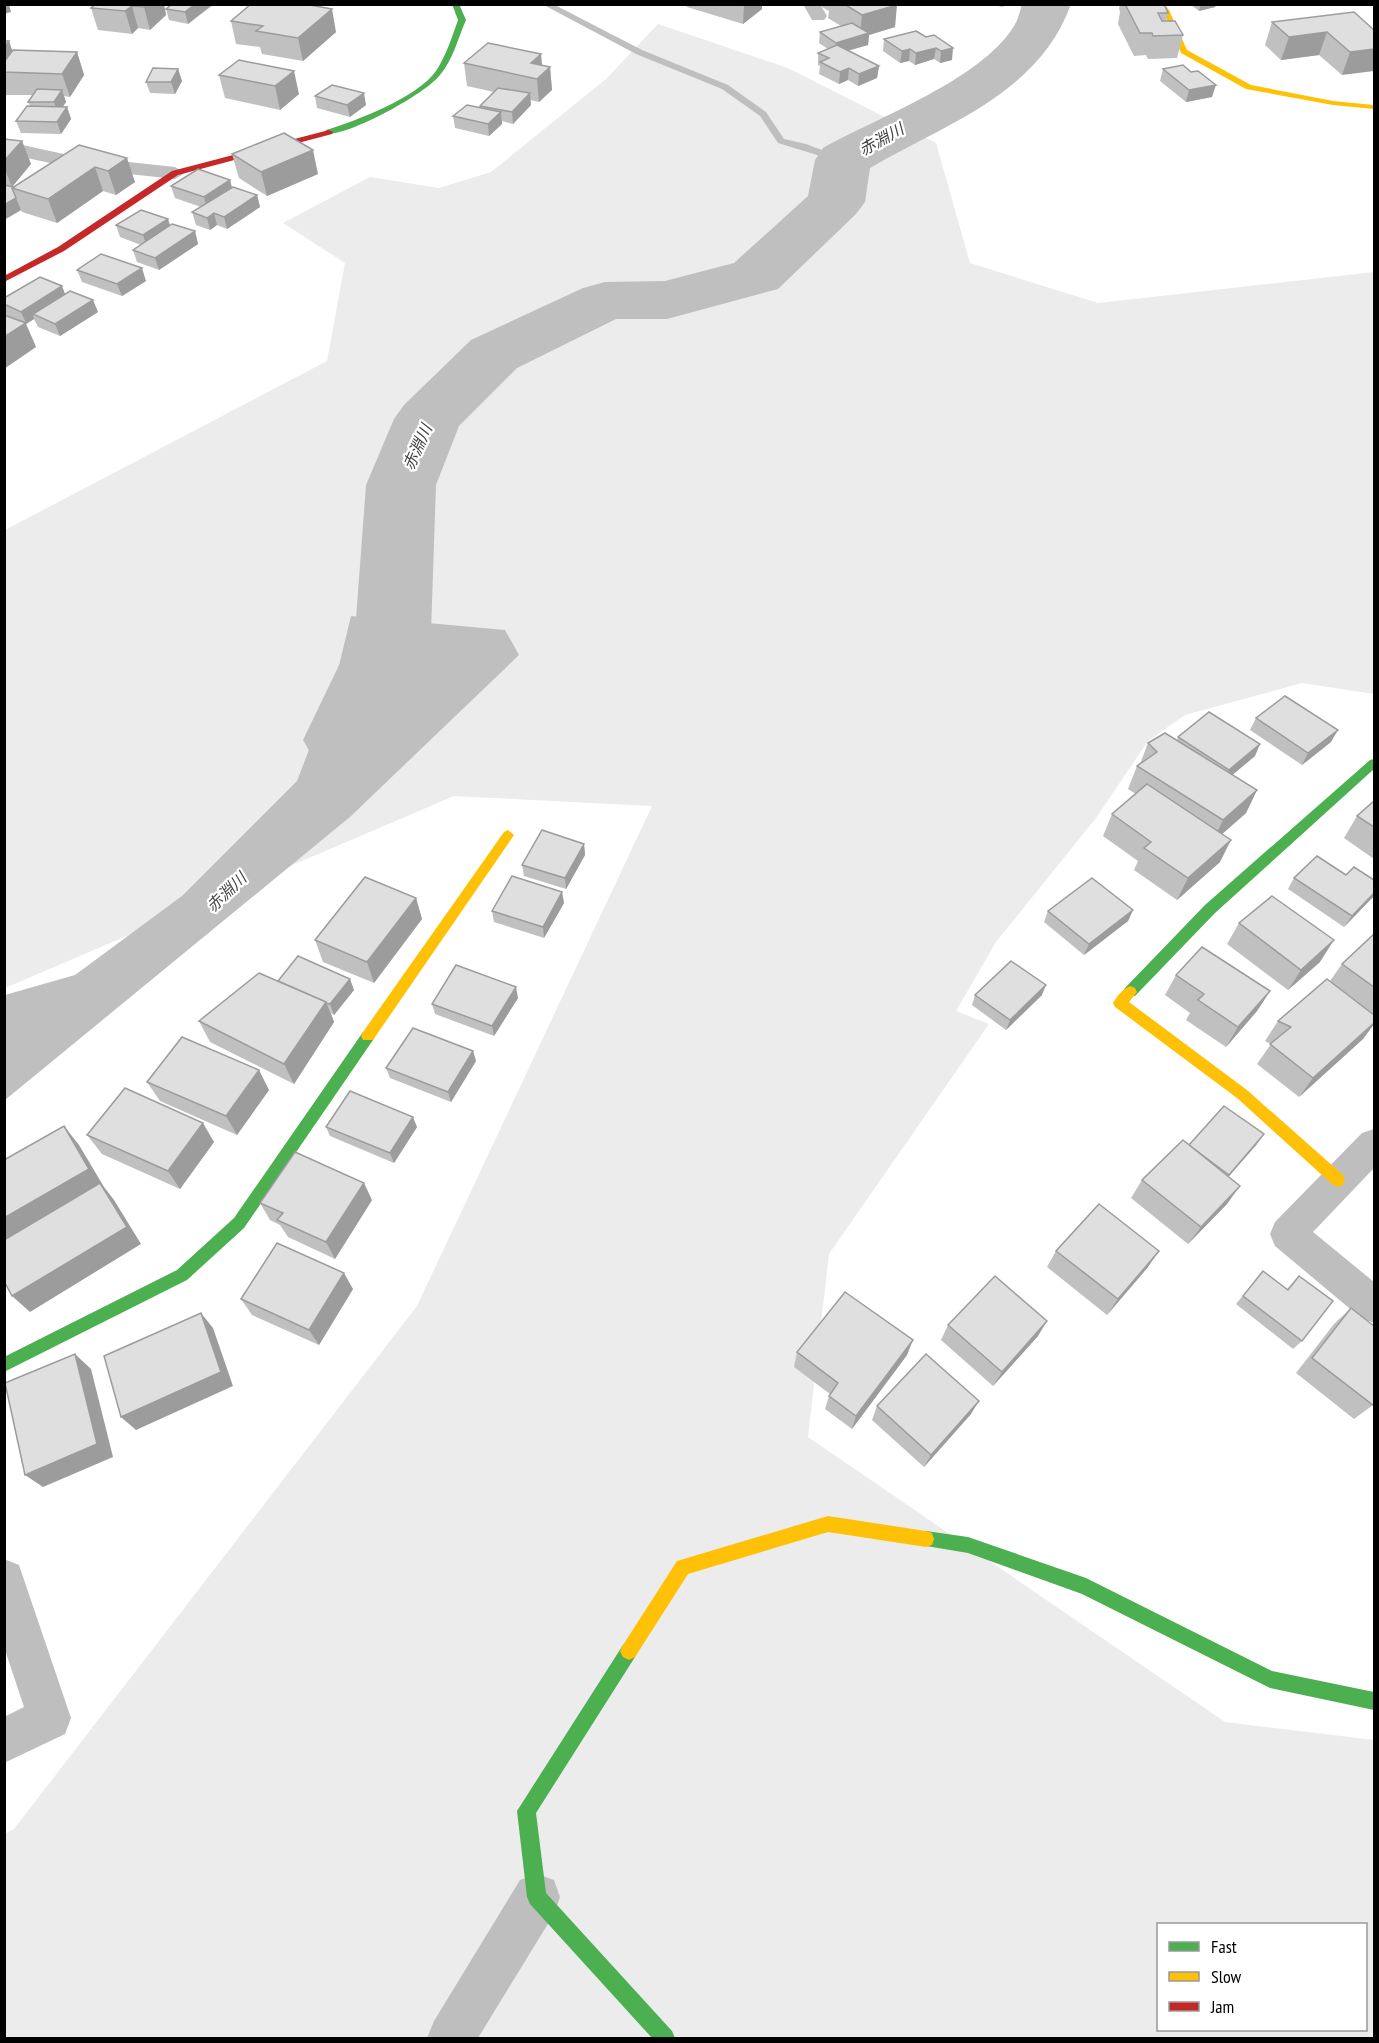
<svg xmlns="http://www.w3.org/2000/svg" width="1379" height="2043" font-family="'PT Sans Narrow','Noto Sans JP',sans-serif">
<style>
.green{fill:#ececec;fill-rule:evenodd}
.water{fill:#bfbfbf}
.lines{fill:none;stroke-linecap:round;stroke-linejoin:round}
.stream{fill:#bfbfbf;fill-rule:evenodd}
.river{fill:#bfbfbf;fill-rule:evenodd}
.street{fill:#bebebe;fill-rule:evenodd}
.fast{fill:#4caf50;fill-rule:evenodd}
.slow{fill:#ffc107;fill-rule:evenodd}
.jam{fill:#c62828;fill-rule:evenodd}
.wall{fill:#c0c0c0}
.shaded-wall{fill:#9c9c9c}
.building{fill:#dfdfdf;stroke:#9c9c9c;stroke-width:1.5}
.labels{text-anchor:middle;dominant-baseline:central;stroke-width:4.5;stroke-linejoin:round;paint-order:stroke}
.far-water-label{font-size:16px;font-style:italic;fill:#444;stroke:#fff}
</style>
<rect width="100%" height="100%" fill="#fff"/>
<!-- green -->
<path class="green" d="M658 24 788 68 936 143 970 263 1098 303 1374 272V694L1302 683 1185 715 1148 741 1096 818 996 942 956 1011 989 1024 829 1254 808 1437 1225 1722 1374 1740V2038H5L4 1834 14 1829 417 1306 652 806 454 796 5 988V530L327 361 345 263 283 223 370 177 439 188 491 172 606 79ZM1158 1924H1366V2030H1158Z"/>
<!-- water -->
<polygon class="water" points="351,616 505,630 519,655 350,817 5,1100 5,995 75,975 182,896 297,781 335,682"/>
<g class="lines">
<!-- stream -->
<polygon class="stream" points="542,4 553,4 642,50 728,85 766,112 784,139 806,144 848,160 843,163 778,143 760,116 722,89 636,54"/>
<!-- river -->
<path class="river" d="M1022 4H1071C1039 94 945 124 870 168L865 202 856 214 778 289 667 319H616L517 368 459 426 436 485 431 632 385 740 373 761 344 770 315 761 303 740 355 632 366 485 394 419 404 405 471 340 583 288 605 282 665 281 734 263 808 196 815 160 823 148C878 117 981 80 1014 26 1018 20 1020 11 1022 4Z"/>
<!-- street -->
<g class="street">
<polygon points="803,4 820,4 827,16 824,20 812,20"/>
<polygon points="4,141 73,156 175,167 185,173 175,179 73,168 4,153"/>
<polygon points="1374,1129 1374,1168 1313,1232 1374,1282 1374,1323 1361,1318 1275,1246 1270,1234 1275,1222 1362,1133"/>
<polygon points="4,1559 19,1565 71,1718 65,1734 4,1763 4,1717 24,1707 4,1647"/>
<polygon points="537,1874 554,1880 560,1897 554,1914 478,2038 427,2038 434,2021 520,1880"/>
</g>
<!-- fast -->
<g class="fast">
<path d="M452 4H459L466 20C458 38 453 60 440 75 425 94 351 135 326 134V130C356 121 418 97 436 71 446 56 452 37 458 20Z"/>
<polygon points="1374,759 1374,769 1215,913 1135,996 1125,996 1123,992 1125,988 1205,905 1370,760"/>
<polygon points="368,1030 373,1032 375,1036 373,1040 244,1228 187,1280 4,1372 4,1357 177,1270 234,1218 363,1032"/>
<polygon points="926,1531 968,1537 1086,1578 1272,1671 1374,1692 1374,1710 1270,1688 1082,1594 968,1553 920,1545 918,1539 920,1533"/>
<polygon points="629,1642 635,1645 638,1651 635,1657 536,1813 546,1893 672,2031 675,2038 652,2038 530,1904 527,1897 517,1811 623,1645"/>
</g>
<!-- slow -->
<g class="slow">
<polygon points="1156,4 1164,4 1169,10 1187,50 1251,85 1333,101 1374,105 1374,109 1333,105 1246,89 1181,53 1163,11"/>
<polygon points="508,830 514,835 512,838 373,1040 363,1040 361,1036 363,1032 504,832"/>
<path d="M1130 986 1135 988 1137 992 1129 1002 1247 1090 1343 1175 1345 1180 1343 1185 1338 1187 1333 1185 1237 1098 1115 1007 1113 1003C1117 996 1123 989 1130 986Z"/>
<polygon points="828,1516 926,1531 932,1533 934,1539 932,1545 926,1547 828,1532 688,1574 635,1657 629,1660 623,1657 620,1651 623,1645 677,1561"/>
</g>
<!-- jam -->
<polygon class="jam" points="329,130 333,132 332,134 178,175 64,251 4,282 4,276 58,247 172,171"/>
</g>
<!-- wall -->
<g class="wall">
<polygon points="164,4 166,15 150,30 138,28 132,34 98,30 91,8"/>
<polygon points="687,4 762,4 762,9 743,24 687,7"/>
<polygon points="822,4 896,4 895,27 869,35 868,45 848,51 879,66 877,78 858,86 848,80 839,84 819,74 820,66 818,65 818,53 828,49 819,43 820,32 841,26 828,18 829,11 822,7"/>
<polygon points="987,4 1004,4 1003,7"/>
<polygon points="1120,4 1164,4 1168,13 1166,21 1183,35 1177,58 1148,59 1146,55 1134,56 1118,24 1120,12 1119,8"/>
<polygon points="1190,4 1216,4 1215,7 1199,11"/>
<polygon points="213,5 188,24 169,20 166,9"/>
<polygon points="231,21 336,32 303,61 262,54 260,47 236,44"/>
<polygon points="1272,22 1374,30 1342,75 1319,55 1281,60 1265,45"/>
<polygon points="916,31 952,60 940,63 934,59 915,65 909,61 900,63 883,51 884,39"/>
<polygon points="4,41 13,51 77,52 84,75 70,97 64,96 66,102 62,107 67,107 71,119 61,134 21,133 16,121 30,106 28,102 33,95 6,95 4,90"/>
<polygon points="239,60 299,94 280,110 225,98 219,75"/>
<polygon points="464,63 542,66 550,67 552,90 539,102 530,100 531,105 513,124 502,121 502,124 489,136 455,128 453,116 480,108 480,106 494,92 467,86"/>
<polygon points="178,69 182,81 175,94 150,93 146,82"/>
<polygon points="1163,69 1212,97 1186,102 1160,81"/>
<polygon points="315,96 366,105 350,117 317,108"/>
<polygon points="4,139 22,141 31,164 12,187 14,187 79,145 135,182 116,195 103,191 57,223 22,212 21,210 4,220"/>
<polygon points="232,154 318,174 267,196 239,178"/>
<polygon points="230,180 232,188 257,195 260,207 227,229 217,225 210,230 196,225 192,212 201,207 175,198 171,186"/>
<polygon points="116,225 170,225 195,231 198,244 159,270 137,262 133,250 141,245 120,237"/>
<polygon points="77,270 146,281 122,296 82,282"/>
<polygon points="65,294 98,312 60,336 38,327 34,319 26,324 36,347 16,320 4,314 4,298"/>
<polygon points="1256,718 1331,742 1302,765 1250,730"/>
<polygon points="1178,737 1255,756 1232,775 1257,790 1246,813 1222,834 1220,862 1177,900 1134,870 1138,861 1103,836 1112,814 1136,794 1128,789 1137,766 1140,764 1148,743 1177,740"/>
<polygon points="1374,801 1374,859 1344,838 1357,816"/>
<polygon points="584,844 585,855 566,889 524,876 522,865"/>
<polygon points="1294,878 1374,896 1344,927 1288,889"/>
<polygon points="562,892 564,903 544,938 494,922 492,911"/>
<polygon points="416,898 422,919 374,983 323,962 315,940"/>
<polygon points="1133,910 1128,921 1084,955 1044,922 1048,911"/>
<polygon points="1239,923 1320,962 1288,990 1227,944"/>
<polygon points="1374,934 1374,1024 1363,1039 1299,1097 1257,1064 1271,1044 1265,1041 1278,1021 1330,981 1342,964"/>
<polygon points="1176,975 1270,991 1257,1011 1226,1047 1186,1020 1190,1013 1165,995"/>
<polygon points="278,981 354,990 334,1015 331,1013 334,1022 294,1084 210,1042 199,1021"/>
<polygon points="975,995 1042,995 1006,1030 972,1005"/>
<polygon points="518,998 494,1036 435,1014 432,1004"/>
<polygon points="473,1051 476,1061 451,1102 390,1078 386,1068"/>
<polygon points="147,1082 269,1090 237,1135 160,1101"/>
<polygon points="326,1127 417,1127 394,1163 330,1136"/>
<polygon points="87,1135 214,1142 180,1189 102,1154"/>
<polygon points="1257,1144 1228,1177 1227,1204 1188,1244 1131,1198 1142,1180 1189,1145"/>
<polygon points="372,1200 335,1259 288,1237 280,1225 270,1220 260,1203"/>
<polygon points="1056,1251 1148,1267 1107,1315 1047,1267"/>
<polygon points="1263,1271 1287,1289 1299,1276 1302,1341 1293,1349 1236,1304"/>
<polygon points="353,1289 319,1345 252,1315 241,1299"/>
<polygon points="1351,1308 1373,1405 1354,1419 1296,1373 1334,1324"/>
<polygon points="948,1325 1038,1336 993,1386 941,1340"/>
<polygon points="797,1352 907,1355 852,1429 825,1409 829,1396 830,1394 794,1367"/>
<polygon points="877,1406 971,1414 924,1467 872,1420"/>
</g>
<!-- shaded-wall -->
<g class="shaded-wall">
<polygon points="4,4 9,4 11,12 4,14"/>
<polygon points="145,4 164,4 166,15 150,30 144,7"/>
<polygon points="195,4 213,4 188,24 185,12"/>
<polygon points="744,4 762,4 762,9 743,24"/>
<polygon points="1201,4 1216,4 1215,7 1199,11"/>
<polygon points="897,5 895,27 869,35 868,45 835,54 836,43 860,36 862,15"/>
<polygon points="132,6 138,28 132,34 125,11"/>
<polygon points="332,9 336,32 303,61 298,38"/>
<polygon points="1327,32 1319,55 1281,60 1289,37"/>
<polygon points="9,41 17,64 4,72 4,48"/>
<polygon points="936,48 934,59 915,65 916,53"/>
<polygon points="953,48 952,60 940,63 941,51"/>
<polygon points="910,49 909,61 900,63 902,51"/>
<polygon points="1374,49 1374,71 1342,75 1350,52"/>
<polygon points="77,52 84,75 70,97 62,74"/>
<polygon points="541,54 543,74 550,67 552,90 539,102 537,79 531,63"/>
<polygon points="879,66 877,78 858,86 859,74"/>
<polygon points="849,68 848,80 839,84 840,72"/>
<polygon points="178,69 182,81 175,94 171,82"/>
<polygon points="294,71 299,94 280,110 275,86"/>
<polygon points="1216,85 1212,97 1186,102 1189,90"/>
<polygon points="62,90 66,102 58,114 54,102"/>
<polygon points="364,93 366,105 350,117 347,105"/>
<polygon points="530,93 531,105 513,124 512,112"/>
<polygon points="67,107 71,119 61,134 57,122"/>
<polygon points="501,112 502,124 489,136 488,124"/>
<polygon points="22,141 31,164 12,187 4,167 4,161"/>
<polygon points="313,150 318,174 267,196 261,172"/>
<polygon points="127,158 135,182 116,195 108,171"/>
<polygon points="95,167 103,191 57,223 48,199"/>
<polygon points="230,180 233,192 207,209 204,197"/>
<polygon points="257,195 260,207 227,229 224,217"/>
<polygon points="16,198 21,210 4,220 4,205"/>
<polygon points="214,213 217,225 210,230 207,218"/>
<polygon points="168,219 172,231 147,247 143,235"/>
<polygon points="195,231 198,244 159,270 155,258"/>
<polygon points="142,268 146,281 122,296 117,284"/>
<polygon points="62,286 67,299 33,314 34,319 26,324 36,347 4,369 4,337 26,323 21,312"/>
<polygon points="93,300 98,312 60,336 55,324"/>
<polygon points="1338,730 1331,742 1302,765 1308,753"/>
<polygon points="1260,744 1255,756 1224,782 1229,770"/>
<polygon points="1257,790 1246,813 1212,843 1223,820"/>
<polygon points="1231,840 1220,862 1177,900 1188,878"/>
<polygon points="584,844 585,855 566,889 565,878"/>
<polygon points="562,892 564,903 544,938 543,927"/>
<polygon points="1374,893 1374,896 1344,927 1352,916"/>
<polygon points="416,898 422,919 374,983 367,962"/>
<polygon points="1133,910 1128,921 1084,955 1089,944"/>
<polygon points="1334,940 1320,962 1288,990 1301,970"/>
<polygon points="350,979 354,990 334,1015 330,1004"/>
<polygon points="1046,985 1042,995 1006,1030 1010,1020"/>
<polygon points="516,987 518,998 494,1036 492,1026"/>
<polygon points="1270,991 1257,1011 1226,1047 1238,1027"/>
<polygon points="326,1002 334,1022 294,1084 284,1064"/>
<polygon points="1374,1023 1374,1024 1363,1039 1299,1097 1313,1078"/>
<polygon points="473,1051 476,1061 451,1102 448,1092"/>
<polygon points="259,1070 269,1090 237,1135 226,1116"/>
<polygon points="413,1117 417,1127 394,1163 390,1153"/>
<polygon points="203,1123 214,1142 180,1189 168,1171"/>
<polygon points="64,1126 79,1145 104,1187 114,1200 141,1244 30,1312 12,1296 4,1245 4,1218"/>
<polygon points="1264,1134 1257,1144 1222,1184 1229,1175"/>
<polygon points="364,1183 372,1200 335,1259 326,1242"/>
<polygon points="1240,1186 1227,1204 1188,1244 1201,1227"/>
<polygon points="1159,1251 1148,1267 1107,1315 1118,1299"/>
<polygon points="344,1273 353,1289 319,1345 309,1330"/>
<polygon points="201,1313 213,1328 233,1386 136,1430 121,1417"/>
<polygon points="1047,1321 1038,1336 993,1386 1002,1372"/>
<polygon points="913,1340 907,1355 852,1429 856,1416"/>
<polygon points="75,1354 91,1369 113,1457 43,1487 25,1475"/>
<polygon points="979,1401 971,1414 924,1467 931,1455"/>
</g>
<!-- building -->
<g class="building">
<polygon points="95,4 147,4 144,7 132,6 125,11 91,8"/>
<polygon points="172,4 195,4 185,12 166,9"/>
<polygon points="251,4 304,4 332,9 298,38 256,31 263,26 231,21"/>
<polygon points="844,4 896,4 897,5 862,15"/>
<polygon points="1125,4 1164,4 1168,13 1158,13 1162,21 1175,21 1183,35 1153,36 1152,33 1140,33"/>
<polygon points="1354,12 1374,30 1374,49 1350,52 1327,32 1289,37 1272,22"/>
<polygon points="852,23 869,33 836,43 820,32"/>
<polygon points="916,31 926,37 934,35 953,48 941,51 936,48 916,53 910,49 902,51 884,39"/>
<polygon points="4,41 9,41 4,48"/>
<polygon points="488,43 541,54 531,63 550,67 537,79 464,63"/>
<polygon points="837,45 879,66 859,74 849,68 840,72 820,62 829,58 818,53"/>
<polygon points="13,50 77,52 62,74 4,72 4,62"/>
<polygon points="239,60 294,71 275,86 219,75"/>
<polygon points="1183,65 1191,72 1198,71 1216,85 1189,90 1163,69"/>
<polygon points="153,68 178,69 171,82 146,82"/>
<polygon points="332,85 364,93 347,105 315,96"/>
<polygon points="498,88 530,93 512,112 480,106"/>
<polygon points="37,89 62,90 54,102 28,102"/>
<polygon points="467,105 501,112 488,124 453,116"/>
<polygon points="27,106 67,107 57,122 16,121"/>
<polygon points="284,133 313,150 261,172 232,154"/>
<polygon points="4,139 22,141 4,161"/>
<polygon points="79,145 127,158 108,171 95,167 48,199 12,188"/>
<polygon points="198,169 230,180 204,197 171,186"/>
<polygon points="4,185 14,187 12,188 16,198 4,205"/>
<polygon points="233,187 257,195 224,217 214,213 207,218 192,212"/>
<polygon points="141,210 168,219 143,235 116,225"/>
<polygon points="172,224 195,231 155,258 133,250"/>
<polygon points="101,254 142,268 117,284 77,270"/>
<polygon points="40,277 62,286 21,312 4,304 4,298"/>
<polygon points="70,291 93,300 55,324 33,314"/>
<polygon points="4,315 26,323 4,337"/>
<polygon points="1285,696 1338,730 1308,753 1256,718"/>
<polygon points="1209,712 1260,744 1229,770 1178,737"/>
<polygon points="1165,733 1257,790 1223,820 1137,766 1157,752 1148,743"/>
<polygon points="1147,784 1231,840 1188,878 1144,848 1151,842 1112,814"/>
<polygon points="1374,801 1374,827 1357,816"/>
<polygon points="542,830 584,844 565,878 522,865"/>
<polygon points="1317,856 1346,875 1354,867 1374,880 1374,893 1352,916 1294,878"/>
<polygon points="512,876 562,892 543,927 492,911"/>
<polygon points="365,877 416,898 367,962 315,940"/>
<polygon points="1092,878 1133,910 1089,944 1048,911"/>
<polygon points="1272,896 1334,940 1301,970 1239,923"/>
<polygon points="1374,934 1374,987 1342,964"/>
<polygon points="1202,947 1270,991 1238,1027 1198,1000 1204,994 1176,975"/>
<polygon points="298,956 350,979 330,1004 326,1003 326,1002 278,981"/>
<polygon points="1011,961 1046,985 1010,1020 975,995"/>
<polygon points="456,965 516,987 492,1026 432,1004"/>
<polygon points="259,973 326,1002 284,1064 199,1021"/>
<polygon points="1327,979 1374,1015 1374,1023 1313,1078 1270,1044 1291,1027 1278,1021"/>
<polygon points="413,1028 473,1051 448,1092 386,1068"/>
<polygon points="182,1037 259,1070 226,1116 147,1082"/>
<polygon points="125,1088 203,1123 168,1171 87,1135"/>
<polygon points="350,1091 413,1117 390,1153 326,1127"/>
<polygon points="1224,1106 1264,1134 1229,1175 1189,1145"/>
<polygon points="64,1126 89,1169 4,1218 4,1160"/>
<polygon points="1183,1140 1240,1186 1201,1227 1142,1180"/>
<polygon points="295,1152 364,1183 326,1242 277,1220 283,1213 260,1203"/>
<polygon points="100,1183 127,1227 12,1296 4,1281 4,1240"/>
<polygon points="1099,1204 1159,1251 1118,1299 1056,1251"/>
<polygon points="277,1243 344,1273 309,1330 241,1299"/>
<polygon points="1263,1271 1288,1290 1299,1276 1333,1301 1302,1341 1243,1296"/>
<polygon points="995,1276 1047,1321 1002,1372 948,1325"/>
<polygon points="845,1292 913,1340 856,1416 829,1396 838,1383 797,1352"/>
<polygon points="1351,1308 1374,1326 1374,1403 1373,1405 1312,1358"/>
<polygon points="201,1313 221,1372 121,1417 104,1356"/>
<polygon points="75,1354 97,1444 25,1475 5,1383"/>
<polygon points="926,1354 979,1401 931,1455 877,1406"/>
</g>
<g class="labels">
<!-- far-water labels -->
<g class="far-water-label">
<text transform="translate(881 139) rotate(-29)">赤淵川</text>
<text transform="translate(417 447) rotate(-66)">赤淵川</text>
<text transform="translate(226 892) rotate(-44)">赤淵川</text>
</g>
</g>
<!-- border -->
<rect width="1379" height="2043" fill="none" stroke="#000000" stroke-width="12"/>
<!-- legend -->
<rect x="1157" y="1923" width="210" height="108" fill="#ffffff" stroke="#999999" stroke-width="1.5"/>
<rect x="1169" y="1942" width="30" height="9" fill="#4caf50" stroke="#999999" stroke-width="1.5"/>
<text x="1211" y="1953" font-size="18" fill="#000000">Fast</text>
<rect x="1169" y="1972" width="30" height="9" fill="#ffc107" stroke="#999999" stroke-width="1.5"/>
<text x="1211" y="1983" font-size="18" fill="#000000">Slow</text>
<rect x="1169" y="2002" width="30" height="9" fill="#c62828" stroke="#999999" stroke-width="1.5"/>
<text x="1211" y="2013" font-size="18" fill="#000000">Jam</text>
</svg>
